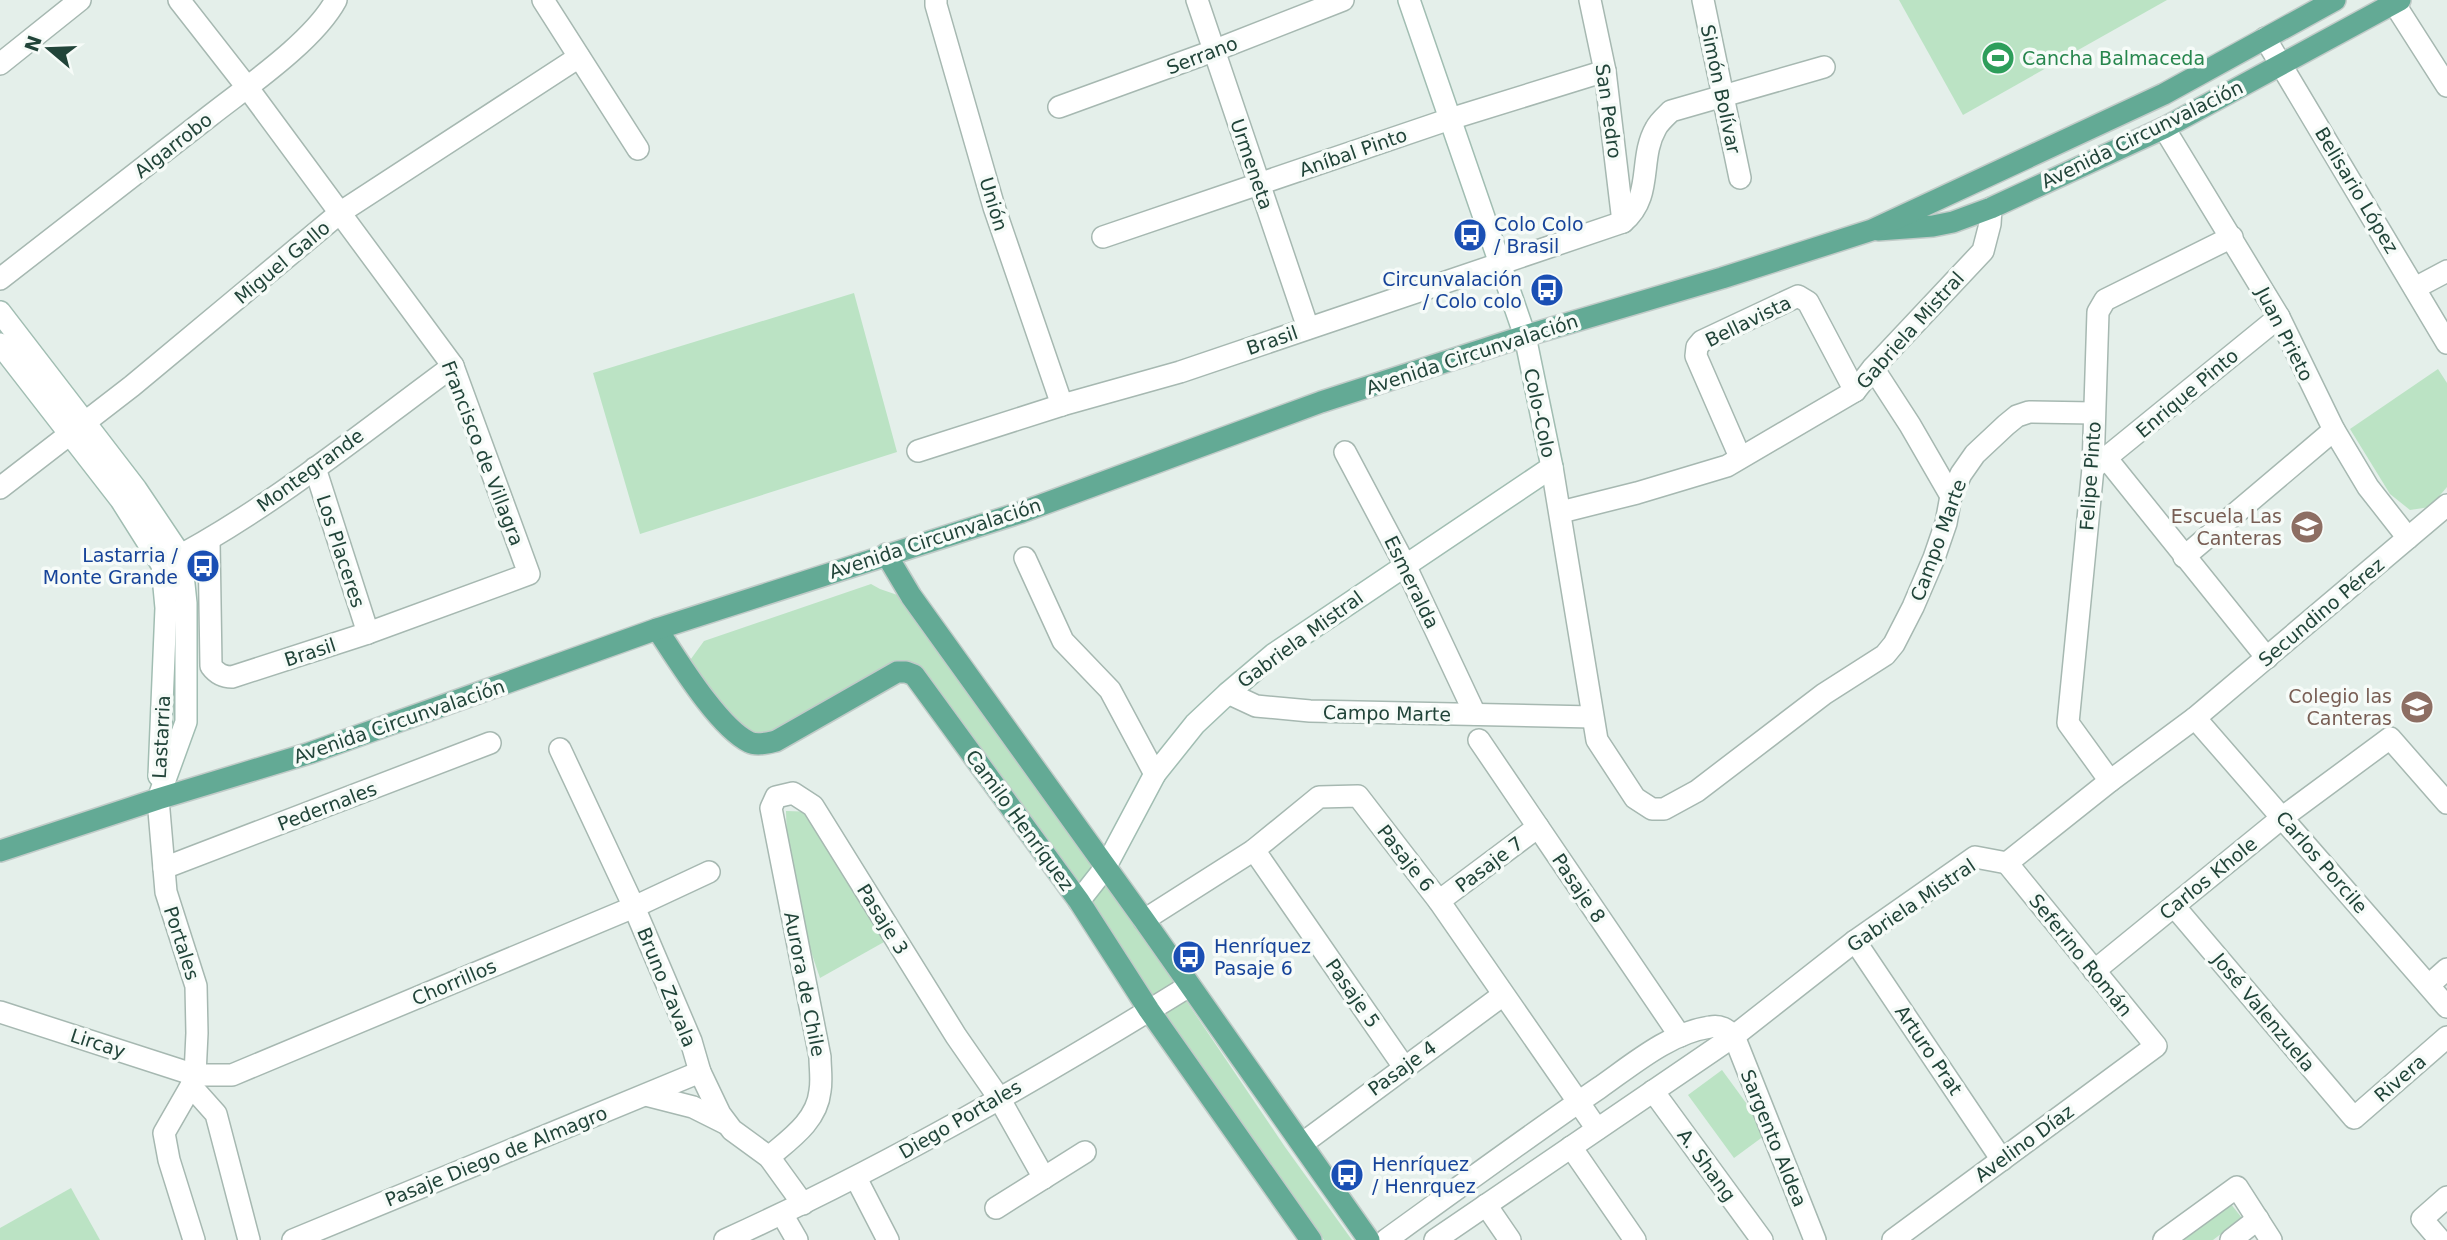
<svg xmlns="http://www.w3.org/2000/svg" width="2447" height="1240" font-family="'DejaVu Sans',sans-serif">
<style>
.green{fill:#bbe3c4}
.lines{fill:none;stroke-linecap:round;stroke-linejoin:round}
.street-casing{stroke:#a6b8b1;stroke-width:24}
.secondary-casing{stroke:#a1bdb2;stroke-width:24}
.primary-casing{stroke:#c1cbc8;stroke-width:24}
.street{stroke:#fff;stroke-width:21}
.secondary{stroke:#fff;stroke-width:21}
.primary{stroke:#63aa95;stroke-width:21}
.labels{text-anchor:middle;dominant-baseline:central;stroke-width:7;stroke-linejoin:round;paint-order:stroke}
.street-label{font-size:19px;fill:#214439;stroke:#f6fbf8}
.leisure-label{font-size:19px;fill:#27864d;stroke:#f6fbf8;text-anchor:start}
.transit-label{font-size:19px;fill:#164399;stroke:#f6fbf8;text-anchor:start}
.education-label{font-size:19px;fill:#785e54;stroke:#f6fbf8;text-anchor:end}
</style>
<rect width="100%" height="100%" fill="#e4efea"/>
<!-- green -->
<g class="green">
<polygon points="1899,0 2167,0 1963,115"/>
<polygon points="854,293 897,452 640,534 593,373"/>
<polygon points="2438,369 2447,383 2447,487 2430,507 2410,510 2390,494 2350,429"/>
<polygon points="871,584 880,589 909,599 1097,866 1079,894 916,670 763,740 736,727 688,663 704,641"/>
<path d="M786 811 817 812 884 942 820 978C801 924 787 868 786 811Z"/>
<polygon points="1106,882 1285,1147 1352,1240 1324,1240 1088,903"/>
<polygon points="1722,1070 1768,1133 1734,1158 1688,1095"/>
<polygon points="71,1188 100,1240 0,1240 0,1228"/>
<polygon points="2230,1203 2242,1218 2213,1240 2184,1240"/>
</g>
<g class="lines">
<defs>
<g id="street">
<path d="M179 0 247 87 453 366 529 574 368 633 232 677C223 677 217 674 211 666L209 541"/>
<polyline points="543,0 638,149"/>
<polyline points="936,0 936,5 994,207 1062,405"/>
<polyline points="1197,0 1308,328"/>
<polyline points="1590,0 1605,71 1623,222"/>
<polyline points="1703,0 1740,178"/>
<polyline points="2394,3 2447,86"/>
<polyline points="2265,38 2447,343"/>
<polyline points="0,64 80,0"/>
<polyline points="1059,107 1213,51 1343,0"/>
<polyline points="2164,128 2279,317 2334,430 2368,487 2408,538"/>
<polyline points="1103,237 1450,119 1605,71"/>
<path d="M0 279C70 225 140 170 211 115 248 86 314 41 336 0"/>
<polyline points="2415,288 2447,271"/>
<polyline points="1873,368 1910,425 1951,496"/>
<path d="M918 451 1062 405 1180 372 1623 222C1654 196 1638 159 1656 128 1659 122 1666 116 1671 111L1824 67"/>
<polyline points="1345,452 1405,565 1475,714"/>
<polyline points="1740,457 1696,356 1697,347 1702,341 1798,296 1808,302 1855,391"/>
<polyline points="2107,459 2267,658"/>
<polyline points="2096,466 2279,317"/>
<polyline points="1552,467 1597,740 1635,798 1652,809 1664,809 1697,791 1824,694 1885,655 1894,644 1913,607 1934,558 1946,523 1951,496 1961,474 1975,454 2006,425 2017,416 2029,412 2094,413"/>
<polyline points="315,468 368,633"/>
<polyline points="0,488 132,386 341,212 579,57"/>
<polyline points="1561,512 1637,493 1727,466 1855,391 1873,368 1983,251 1990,224 1991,208"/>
<polyline points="2184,557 2334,430"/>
<polyline points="1025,558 1063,641 1110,690 1155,774"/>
<path d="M164 564C267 511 359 435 453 366"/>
<polyline points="1228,693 1256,706 1310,711 1592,717"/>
<polyline points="2195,718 2447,1007"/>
<polyline points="1479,740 1680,1036"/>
<polyline points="560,749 634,907 691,1041 700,1072 720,1114 732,1130 769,1157 803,1204"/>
<polyline points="2110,781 2068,723 2093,468 2098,312 2105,300 2232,237"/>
<polyline points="158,799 166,892 196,986 197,1033 195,1075 191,1086 164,1133 169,1160 194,1240"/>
<polyline points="1254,850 1404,1067"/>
<polyline points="164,868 490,743"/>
<polyline points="1439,901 1538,827"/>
<polyline points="2174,906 2354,1118 2447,1037"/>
<polyline points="1144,920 1254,850 1319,797 1358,796 1439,901 1597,1129"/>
<polyline points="1855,941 2002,1160"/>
<polyline points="2094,971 2283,817 2390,738 2447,803"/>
<polyline points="2429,985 2447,969"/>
<polyline points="0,1012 195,1075 232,1075 634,907 709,872"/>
<polyline points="191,1086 216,1114 249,1240"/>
<polyline points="1653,1091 1762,1240"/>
<polyline points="646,1095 693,1107 725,1123"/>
<polyline points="1303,1143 1503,995"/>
<polyline points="1571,1147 1635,1240"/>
<path d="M769 1157C790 1139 817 1121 820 1091 822 1080 820 1068 820 1057L771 808 776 797 793 793 813 806 956 1036 999 1098 1044 1178"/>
<polyline points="856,1178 888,1240"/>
<polyline points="1486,1205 1510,1240"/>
<polyline points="996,1208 1085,1152"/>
<polyline points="782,1214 797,1240"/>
<polyline points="293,1240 700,1072"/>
<path d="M725 1240C886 1167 1040 1078 1189 986"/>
<path d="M1386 1240C1457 1189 1527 1137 1599 1088 1632 1065 1669 1033 1710 1027 1721 1025 1726 1029 1734 1036L1815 1240"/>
<polyline points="1435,1240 1734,1036 1855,941 1975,857 2007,863 2110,781 2195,718 2447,505"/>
<polyline points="1893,1240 2156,1046 2007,863"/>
<polyline points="2164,1240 2237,1187 2271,1240"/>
<polyline points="2231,1240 2258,1219"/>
<polyline points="2440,1240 2422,1219 2447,1197"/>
</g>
<g id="secondary">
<polyline points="0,312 136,489 181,556 186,603 186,722 158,799"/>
<polyline points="0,344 121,500 162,565 166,608 159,776"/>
<polyline points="1079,901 1105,868 1155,774 1195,724 1228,693 1274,654 1552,467 1525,336 1409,0"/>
</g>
<g id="primary">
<polyline points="1878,230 1933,226 1953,222 1991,208 2164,128 2400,0"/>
<polyline points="886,554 911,596 1144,920 1369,1240"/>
<path d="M657 629C677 659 718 727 749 742 757 746 767 743 776 741L897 672H906L914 675 1079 901 1149 1010 1311 1240"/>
<polyline points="0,851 158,799 310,753 657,629 1022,512 1321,402 1525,336 1722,278 1872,230 2164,94 2335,0"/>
</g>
</defs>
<!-- street casing -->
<use href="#street" class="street-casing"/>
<!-- secondary casing -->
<use href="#secondary" class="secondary-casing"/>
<!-- primary casing -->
<use href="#primary" class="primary-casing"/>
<!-- street -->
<use href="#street" class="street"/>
<!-- secondary -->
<use href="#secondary" class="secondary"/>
<!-- primary -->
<use href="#primary" class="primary"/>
</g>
<!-- icons -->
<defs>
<symbol id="stadium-disc" viewBox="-11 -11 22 22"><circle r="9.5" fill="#2e9e5b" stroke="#f6fbf8"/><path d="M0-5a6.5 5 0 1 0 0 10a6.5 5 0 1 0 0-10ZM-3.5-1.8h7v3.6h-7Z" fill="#fff"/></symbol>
<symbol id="bus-disc" viewBox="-11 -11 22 22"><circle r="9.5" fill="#1a4fb4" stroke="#f6fbf8"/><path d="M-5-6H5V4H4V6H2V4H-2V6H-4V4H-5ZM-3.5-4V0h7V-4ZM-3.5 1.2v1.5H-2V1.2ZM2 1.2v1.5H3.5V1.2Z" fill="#fff"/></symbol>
<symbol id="school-disc" viewBox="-11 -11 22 22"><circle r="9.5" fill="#8d6e63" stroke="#f6fbf8"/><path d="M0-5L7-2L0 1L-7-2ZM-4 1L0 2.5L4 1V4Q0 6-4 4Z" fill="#fff"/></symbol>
</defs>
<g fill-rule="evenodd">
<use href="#stadium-disc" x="1979" y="39" width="38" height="38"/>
<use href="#bus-disc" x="1451" y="216" width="38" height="38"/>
<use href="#bus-disc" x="1528" y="271" width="38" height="38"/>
<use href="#school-disc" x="2288" y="508" width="38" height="38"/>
<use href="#bus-disc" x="184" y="547" width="38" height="38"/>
<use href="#school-disc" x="2398" y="688" width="38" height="38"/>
<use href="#bus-disc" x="1170" y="938" width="38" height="38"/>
<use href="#bus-disc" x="1328" y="1156" width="38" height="38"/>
</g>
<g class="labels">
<!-- street labels -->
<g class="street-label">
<text transform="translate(1202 55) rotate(-21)">Serrano</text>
<text transform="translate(1721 89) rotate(78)">Simón Bolívar</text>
<text transform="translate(1609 111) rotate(82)">San Pedro</text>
<text transform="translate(2142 134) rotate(-26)">Avenida Circunvalación</text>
<text transform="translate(173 145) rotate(-38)">Algarrobo</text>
<text transform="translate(1353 152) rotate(-19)">Aníbal Pinto</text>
<text transform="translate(1252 164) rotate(71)">Urmeneta</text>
<text transform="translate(2357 190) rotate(59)">Belisario López</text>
<text transform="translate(994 204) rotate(73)">Unión</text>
<text transform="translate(282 262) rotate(-40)">Miguel Gallo</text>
<text transform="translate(1748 321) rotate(-26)">Bellavista</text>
<text transform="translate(1910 330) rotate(-48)">Gabriela Mistral</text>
<text transform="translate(2285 334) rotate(63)">Juan Prieto</text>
<text transform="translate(1272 340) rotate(-19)">Brasil</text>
<text transform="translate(1472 354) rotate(-18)">Avenida Circunvalación</text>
<text transform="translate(2187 393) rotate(-40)">Enrique Pinto</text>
<text transform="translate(1540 413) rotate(78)">Colo-Colo</text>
<text transform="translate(483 453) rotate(69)">Francisco de Villagra</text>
<text transform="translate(310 470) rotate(-36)">Montegrande</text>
<text transform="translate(2090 476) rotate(-86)">Felipe Pinto</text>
<text transform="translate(935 538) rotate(-18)">Avenida Circunvalación</text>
<text transform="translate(1938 540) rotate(-70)">Campo Marte</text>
<text transform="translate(341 551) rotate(72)">Los Placeres</text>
<text transform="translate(1412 582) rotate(64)">Esmeralda</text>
<text transform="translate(2321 612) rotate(-40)">Secundino Pérez</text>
<text transform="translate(1300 639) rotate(-36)">Gabriela Mistral</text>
<text transform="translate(310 652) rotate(-18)">Brasil</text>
<text transform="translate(1387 713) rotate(1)">Campo Marte</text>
<text transform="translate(399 721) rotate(-19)">Avenida Circunvalación</text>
<text transform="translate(161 737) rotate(-87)">Lastarria</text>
<text transform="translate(327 806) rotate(-21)">Pedernales</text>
<text transform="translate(1020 820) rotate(54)">Camilo Henríquez</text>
<text transform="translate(1406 858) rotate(52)">Pasaje 6</text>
<text transform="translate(2322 862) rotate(49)">Carlos Porcile</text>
<text transform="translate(1489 864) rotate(-37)">Pasaje 7</text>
<text transform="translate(2208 878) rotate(-39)">Carlos Khole</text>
<text transform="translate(1579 888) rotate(56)">Pasaje 8</text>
<text transform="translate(1911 905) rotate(-34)">Gabriela Mistral</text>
<text transform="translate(883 919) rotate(58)">Pasaje 3</text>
<text transform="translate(182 943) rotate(72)">Portales</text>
<text transform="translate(2081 955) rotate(51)">Seferino Román</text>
<text transform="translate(454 982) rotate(-23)">Chorrillos</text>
<text transform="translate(805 984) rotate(79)">Aurora de Chile</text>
<text transform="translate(667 987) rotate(68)">Bruno Zavala</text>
<text transform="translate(1353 993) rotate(55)">Pasaje 5</text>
<text transform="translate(2264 1012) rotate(50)">José Valenzuela</text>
<text transform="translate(98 1043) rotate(18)">Lircay</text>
<text transform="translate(1929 1050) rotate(56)">Arturo Prat</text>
<text transform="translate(1402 1068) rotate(-36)">Pasaje 4</text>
<text transform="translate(2400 1078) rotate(-41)">Rivera</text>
<text transform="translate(960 1119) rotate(-30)">Diego Portales</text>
<text transform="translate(1774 1138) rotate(68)">Sargento Aldea</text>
<text transform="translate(2024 1143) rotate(-36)">Avelino Díaz</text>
<text transform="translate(496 1156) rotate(-22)">Pasaje Diego de Almagro</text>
<text transform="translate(1707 1165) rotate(54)">A. Shang</text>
</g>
<!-- leisure labels -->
<g class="leisure-label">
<text x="2022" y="58">Cancha Balmaceda</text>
</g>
<!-- transit labels -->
<g class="transit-label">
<text x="1494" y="224">Colo Colo<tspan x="1494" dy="22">/ Brasil</tspan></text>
<text x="1522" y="279" text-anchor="end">Circunvalación<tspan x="1522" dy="22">/ Colo colo</tspan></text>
<text x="178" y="555" text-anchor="end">Lastarria /<tspan x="178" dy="22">Monte Grande</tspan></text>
<text x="1214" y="946">Henríquez<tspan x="1214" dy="22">Pasaje 6</tspan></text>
<text x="1372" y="1164">Henríquez<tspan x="1372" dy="22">/ Henrquez</tspan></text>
</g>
<!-- education labels -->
<g class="education-label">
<text x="2282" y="516">Escuela Las<tspan x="2282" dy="22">Canteras</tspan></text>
<text x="2392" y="696">Colegio las<tspan x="2392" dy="22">Canteras</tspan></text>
</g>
</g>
<!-- north arrow -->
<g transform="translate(49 49) rotate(289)" stroke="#f6fbf8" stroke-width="5" paint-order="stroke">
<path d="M0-5L12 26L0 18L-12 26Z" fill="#214439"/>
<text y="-10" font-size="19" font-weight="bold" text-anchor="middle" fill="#214439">N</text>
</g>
</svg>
